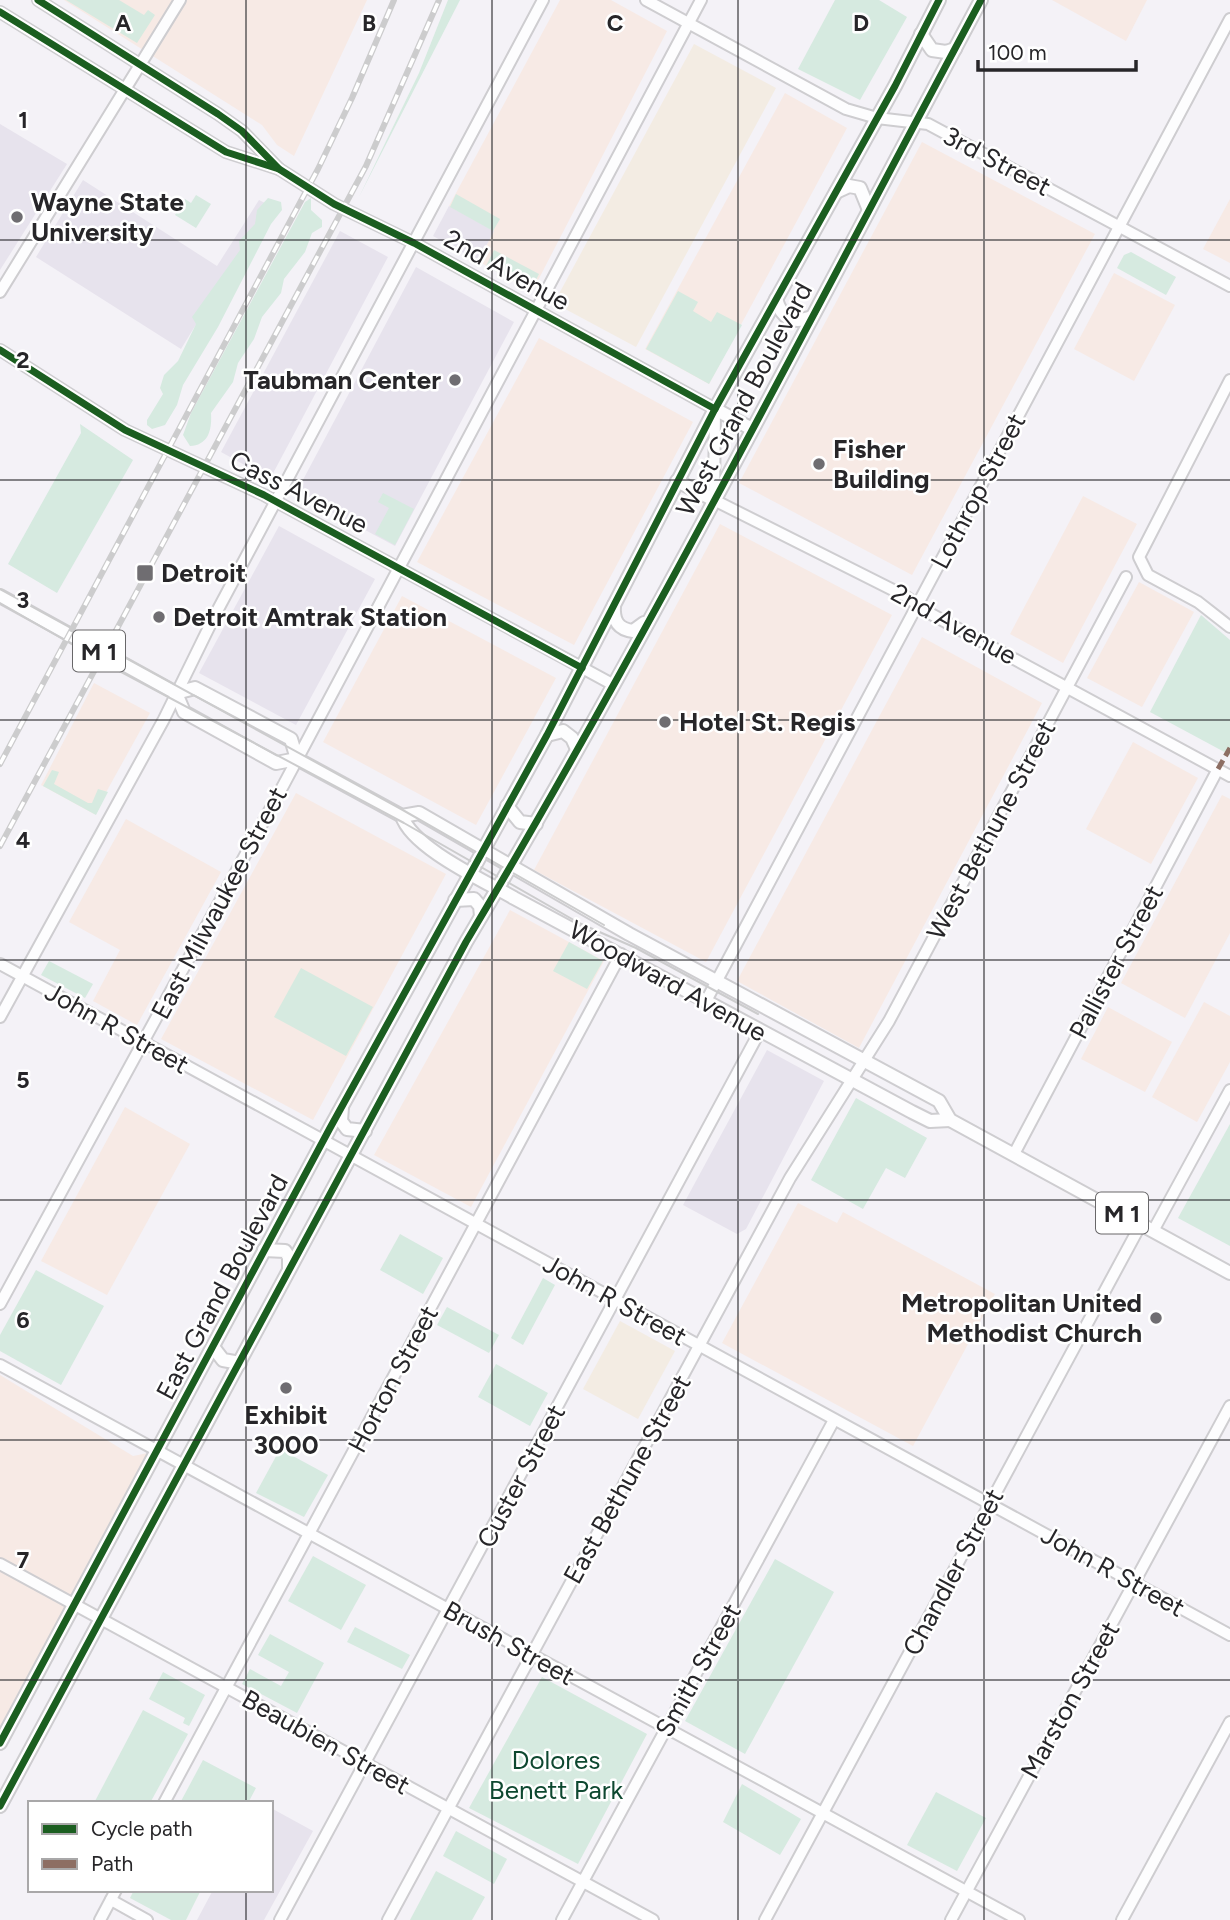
<svg xmlns="http://www.w3.org/2000/svg" width="1230" height="1920" font-family="Figtree,sans-serif">
<style>
.commercial{fill:#f7eae5}
.built{fill:#e7e3ed}
.medical{fill:#f3ece3}
.green{fill:#d6eae0}
.lines{fill:none;stroke-linecap:round;stroke-linejoin:round}
.minor-casing{stroke:#cecdd0;stroke-width:14}
.major-casing{stroke:#cecdd0;stroke-width:16}
.minor{stroke:#fdfdfe;stroke-width:10}
.major{stroke:#fdfdfe;stroke-width:12}
.tram{stroke:#cccccd;stroke-width:2}
.rail-casing{stroke:#cccccd;stroke-width:6}
.rail{stroke:#fff;stroke-width:3.5;stroke-dasharray:10;stroke-linecap:butt}
.quiet{stroke:#8d6e63;stroke-width:5;stroke-dasharray:10 5;stroke-linecap:butt}
.cycleway-casing{stroke:#fff;stroke-width:11}
.cycleway{stroke:#1b5e20;stroke-width:7}
.grid{fill:none;stroke:#272629;stroke-width:2;stroke-opacity:0.55}
.poi-dot{fill:#6f6d71;stroke:#fff;stroke-width:2.5}
.labels{text-anchor:middle;dominant-baseline:central;stroke-width:5;stroke-linejoin:round;paint-order:stroke}
.shield{fill:#fff;stroke:#686769;stroke-width:2}
.shield-label{font-size:24px;font-weight:bold;fill:#272629}
.street-label{font-size:26px;fill:#272629;stroke:#fff}
.poi-label{font-size:26px;font-weight:bold;fill:#272629;stroke:#fff;text-anchor:start}
.park-label{font-size:26px;fill:#0e4830;stroke:#fff}
.grid-label{font-size:23px;text-anchor:middle;font-weight:bold;fill:#272629;stroke:#fff;stroke-width:5;stroke-linejoin:round;paint-order:stroke}
</style>
<rect width="100%" height="100%" fill="#f4f2f7"/>
<!-- commercial -->
<g class="commercial">
<polygon points="64,0 367,0 294,156 277,145 262,125"/>
<polygon points="560,0 611,0 667,31 532,292 478,261 494,231 449,206"/>
<polygon points="1052,0 1147,0 1126,41"/>
<polygon points="785,93 847,128 709,384 645,349"/>
<polygon points="922,142 1095,234 912,575 739,483"/>
<polygon points="1230,199 1230,263 1203,249"/>
<polygon points="1114,273 1175,305 1134,381 1074,349"/>
<polygon points="539,338 693,422 574,645 417,562"/>
<polygon points="1083,496 1137,524 1063,663 1010,634"/>
<polygon points="720,524 892,615 706,962 534,870"/>
<polygon points="1139,582 1194,612 1142,707 1087,678"/>
<polygon points="402,596 556,678 476,825 323,742"/>
<polygon points="922,637 1042,703 859,1048 737,981"/>
<polygon points="94,683 150,713 94,814 41,785"/>
<polygon points="1133,742 1198,778 1151,864 1086,829"/>
<polygon points="296,793 446,874 313,1120 161,1039"/>
<polygon points="1222,795 1230,799 1230,933 1185,1018 1121,983"/>
<polygon points="126,819 221,872 137,1025 93,1001 120,950 69,922"/>
<polygon points="510,910 604,961 471,1207 374,1155"/>
<polygon points="1204,1002 1230,1016 1230,1062 1197,1122 1152,1097"/>
<polygon points="1108,1007 1172,1042 1145,1092 1081,1059"/>
<polygon points="125,1107 190,1144 107,1295 41,1261"/>
<polygon points="798,1203 837,1223 843,1212 995,1294 913,1446 722,1343"/>
<polygon points="0,1375 133,1456 158,1451 0,1729"/>
</g>
<!-- built -->
<g class="built">
<polygon points="0,124 67,164 0,270"/>
<polygon points="83,180 217,266 259,200 269,205 181,349 36,257"/>
<polygon points="449,206 494,231 478,261 433,236"/>
<polygon points="340,231 388,257 270,479 221,452"/>
<polygon points="416,267 514,322 395,546 296,493"/>
<polygon points="279,526 375,579 296,725 199,673"/>
<polygon points="767,1050 824,1081 746,1229 737,1234 683,1205"/>
<polygon points="271,1808 313,1831 264,1920 197,1920 213,1890 271,1890"/>
</g>
<!-- medical -->
<g class="medical">
<polygon points="694,44 776,88 636,347 554,303"/>
<polygon points="620,1321 675,1351 638,1419 583,1389"/>
</g>
<!-- green -->
<g class="green">
<polygon points="66,0 119,0 144,15 148,10 155,15 137,43"/>
<polygon points="448,0 460,0 359,197 419,73"/>
<polygon points="835,0 879,0 907,17 860,100 798,69"/>
<polygon points="456,194 500,219 493,231 450,207"/>
<polygon points="196,195 211,204 196,228 175,215 185,199 191,203"/>
<polygon points="268,198 281,202 282,210 271,224 218,327 183,385 177,405 165,425 152,429 147,425 147,420 163,394 160,388 164,375 178,361 196,324 192,317 240,250 239,241 255,224 257,210"/>
<path d="M311 198V210L322 220V227L312 233 305 252 284 279 281 293 262 317 254 339 238 363 233 382 211 413C212 429 209 445 190 446L183 435 191 413 305 202Z"/>
<polygon points="494,250 539,274 531,290 486,266"/>
<polygon points="1131,252 1176,277 1166,295 1117,268 1124,255"/>
<polygon points="678,291 698,302 693,311 711,322 717,312 742,325 709,384 646,349"/>
<polygon points="80,424 133,460 57,593 8,564 81,433"/>
<polygon points="383,493 414,509 395,545 375,534 389,508 378,502"/>
<polygon points="1201,615 1230,640 1230,755 1150,712"/>
<polygon points="52,770 59,772 54,784 88,803 92,803 98,789 108,792 96,815 43,786"/>
<polygon points="569,942 603,961 587,989 553,971"/>
<polygon points="49,961 93,984 85,998 41,975"/>
<polygon points="301,968 373,1007 346,1056 274,1017"/>
<polygon points="856,1098 927,1138 905,1178 886,1168 863,1209 811,1180"/>
<polygon points="1230,1124 1230,1246 1178,1218"/>
<polygon points="400,1234 443,1258 423,1294 380,1270"/>
<polygon points="36,1270 104,1306 61,1385 0,1351 0,1335"/>
<polygon points="543,1278 555,1285 523,1345 511,1338"/>
<polygon points="447,1307 499,1335 489,1353 437,1325"/>
<polygon points="496,1364 548,1393 530,1426 478,1397"/>
<polygon points="280,1449 328,1475 304,1517 256,1493"/>
<polygon points="313,1556 366,1585 341,1630 288,1601"/>
<polygon points="775,1559 834,1592 745,1754 685,1721"/>
<polygon points="355,1627 410,1655 402,1669 347,1642"/>
<polygon points="270,1634 324,1663 297,1713 242,1684 250,1669 281,1686 289,1672 258,1655"/>
<polygon points="163,1672 205,1695 189,1726 183,1723 185,1718 149,1699"/>
<polygon points="542,1677 647,1734 578,1864 469,1808"/>
<polygon points="143,1710 188,1734 150,1803 94,1803"/>
<polygon points="203,1760 256,1788 248,1803 180,1803"/>
<polygon points="742,1784 801,1819 780,1855 723,1822"/>
<polygon points="936,1792 986,1818 957,1871 907,1845"/>
<polygon points="456,1831 507,1859 494,1884 443,1856"/>
<polygon points="436,1871 485,1897 472,1920 410,1920"/>
<polygon points="134,1890 201,1890 186,1920 171,1920 130,1898"/>
</g>
<g class="lines">
<defs>
<g id="minor">
<polyline points="38,0 218,114 242,131 279,169 334,204 414,243 715,409 714,500 905,596 931,614 1230,776"/>
<polyline points="646,0 846,109 877,118 928,124 1230,286"/>
<polyline points="0,12 226,152 279,169"/>
<polyline points="0,292 180,0"/>
<polyline points="0,350 125,430 264,495 612,684"/>
<polyline points="1230,380 1139,557 1148,575 1198,602 1230,627"/>
<polyline points="0,964 1230,1635"/>
<polyline points="706,1001 1230,19"/>
<polyline points="0,1017 164,719 215,615 543,0"/>
<polyline points="1014,1154 1218,769"/>
<polyline points="1153,1231 1230,1090"/>
<polyline points="0,1304 284,784 701,0"/>
<polyline points="0,1365 1019,1920"/>
<polyline points="0,1564 653,1920"/>
<polyline points="164,1803 621,954"/>
<polyline points="111,1900 147,1920"/>
<polyline points="100,1920 116,1890"/>
<polyline points="280,1920 760,1031"/>
<polyline points="388,1920 790,1178 889,1021 1126,577"/>
<polyline points="562,1920 834,1420"/>
<polyline points="765,1920 1141,1224"/>
<polyline points="951,1920 1230,1406"/>
<polyline points="1122,1920 1230,1722"/>
</g>
<g id="major">
<polyline points="921,34 932,50 946,52 955,49"/>
<polyline points="836,192 849,186 860,188 869,210"/>
<path d="M776 299C782 319 792 324 812 317"/>
<polyline points="715,409 752,429"/>
<polyline points="677,481 714,500"/>
<polyline points="0,596 176,693 184,712 276,763 297,759 402,816 419,813 629,934 939,1101 950,1120 1230,1273"/>
<path d="M614 605C613 620 617 629 633 631L644 623"/>
<polyline points="176,693 195,688 291,739 297,759"/>
<polyline points="547,735 563,731 572,738 577,749"/>
<polyline points="507,806 520,822 536,824"/>
<path d="M402 816C412 848 485 881 514 898L912 1112 930 1121 950 1120"/>
<polyline points="455,900 474,899 480,906 481,916"/>
<polyline points="342,1107 341,1121 347,1129 365,1131"/>
<polyline points="264,1250 285,1251 289,1257 289,1269"/>
<polyline points="213,1347 223,1360 240,1363"/>
<polyline points="0,1743 330,1128 547,735 715,409 895,86 939,0"/>
<path d="M0 1806 466 942C649 635 812 315 981 0"/>
</g>
</defs>
<!-- minor casing -->
<use href="#minor" class="minor-casing"/>
<!-- major casing -->
<use href="#major" class="major-casing"/>
<!-- minor -->
<use href="#minor" class="minor"/>
<!-- major -->
<use href="#major" class="major"/>
<!-- tram -->
<g class="tram">
<polyline points="0,589 401,809 604,925"/>
<polyline points="0,603 110,666 404,823 579,923 636,948 758,1014"/>
</g>
<defs>
<g id="rail">
<polyline points="0,764 318,169 352,98 394,0"/>
<polyline points="0,846 366,166 439,0"/>
</g>
</defs>
<!-- rail casing -->
<use href="#rail" class="rail-casing"/>
<!-- rail -->
<use href="#rail" class="rail"/>
<!-- quiet -->
<polyline class="quiet" points="1218,769 1230,748"/>
<defs>
<g id="cycleway">
<polyline points="38,0 218,114 242,131 279,169 334,204 414,243 715,409"/>
<polyline points="0,12 226,152 279,169"/>
<polyline points="0,350 125,430 264,495 582,668"/>
<polyline points="0,1743 330,1128 547,735 715,409 895,86 939,0"/>
<path d="M0 1806 466 942C649 635 812 315 981 0"/>
</g>
</defs>
<!-- cycleway casing -->
<use href="#cycleway" class="cycleway-casing"/>
<!-- cycleway -->
<use href="#cycleway" class="cycleway"/>
</g>
<!-- grid -->
<path class="grid" d="M246 0V1803M492 0V1920M738 0V1920M984 0V1920M0 240H1230M0 480H1230M0 720H1230M0 960H1230M0 1200H1230M0 1440H1230M0 1680H1230M246 1890V1920"/>
<!-- markers -->
<g class="poi-dot">
<circle cx="17" cy="217" r="7"/>
<circle cx="455" cy="380" r="7"/>
<circle cx="819" cy="464" r="7"/>
<rect x="136" y="564" width="18" height="18" rx="3.5"/>
<circle cx="159" cy="617" r="7"/>
<circle cx="665" cy="722" r="7"/>
<circle cx="1156" cy="1318" r="7"/>
<circle cx="286" cy="1388" r="7"/>
</g>
<g class="labels">
<!-- shield labels -->
<g class="shield">
<rect x="73" y="630.5" width="52" height="41" rx="5"/>
<rect x="1096" y="1192.5" width="52" height="41" rx="5"/>
</g>
<g class="shield-label">
<text x="99" y="651">M 1</text>
<text x="1122" y="1213">M 1</text>
</g>
<!-- street labels -->
<g class="street-label">
<text transform="translate(997 161) rotate(28)">3rd Street</text>
<text transform="translate(507 270) rotate(29)">2nd Avenue</text>
<text transform="translate(744 399) rotate(-62)">West Grand Boulevard</text>
<text transform="translate(978 491) rotate(-62)">Lothrop Street</text>
<text transform="translate(299 492) rotate(27)">Cass Avenue</text>
<text transform="translate(954 624) rotate(29)">2nd Avenue</text>
<text transform="translate(991 830) rotate(-62)">West Bethune Street</text>
<text transform="translate(219 903) rotate(-62)">East Milwaukee Street</text>
<text transform="translate(1116 962) rotate(-62)">Pallister Street</text>
<text transform="translate(668 981) rotate(29)">Woodward Avenue</text>
<text transform="translate(117 1028) rotate(29)">John R Street</text>
<text transform="translate(222 1287) rotate(-62)">East Grand Boulevard</text>
<text transform="translate(615 1300) rotate(29)">John R Street</text>
<text transform="translate(393 1379) rotate(-62)">Horton Street</text>
<text transform="translate(521 1476) rotate(-62)">Custer Street</text>
<text transform="translate(627 1479) rotate(-61)">East Bethune Street</text>
<text transform="translate(1113 1571) rotate(29)">John R Street</text>
<text transform="translate(953 1572) rotate(-62)">Chandler Street</text>
<text transform="translate(509 1643) rotate(29)">Brush Street</text>
<text transform="translate(698 1670) rotate(-61)">Smith Street</text>
<text transform="translate(1070 1700) rotate(-61)">Marston Street</text>
<text transform="translate(326 1742) rotate(29)">Beaubien Street</text>
</g>
<!-- poi labels -->
<g class="poi-label">
<text x="31" y="202">Wayne State<tspan x="31" dy="30">University</tspan></text>
<text x="441" y="380" text-anchor="end">Taubman Center</text>
<text x="833" y="449">Fisher<tspan x="833" dy="30">Building</tspan></text>
<text x="161" y="573">Detroit</text>
<text x="173" y="617">Detroit Amtrak Station</text>
<text x="679" y="722">Hotel St. Regis</text>
<text x="1142" y="1303" text-anchor="end">Metropolitan United<tspan x="1142" dy="30">Methodist Church</tspan></text>
<text x="286" y="1415" text-anchor="middle">Exhibit<tspan x="286" dy="30">3000</tspan></text>
</g>
<!-- park labels -->
<g class="park-label">
<text x="556" y="1760">Dolores<tspan x="556" dy="30">Benett Park</tspan></text>
</g>
</g>
<g class="grid-label">
<text x="123" y="31">A</text>
<text x="369" y="31">B</text>
<text x="615" y="31">C</text>
<text x="861" y="31">D</text>
<text x="23" y="128">1</text>
<text x="23" y="368">2</text>
<text x="23" y="608">3</text>
<text x="23" y="848">4</text>
<text x="23" y="1088">5</text>
<text x="23" y="1328">6</text>
<text x="23" y="1568">7</text>
</g>
<!-- legend -->
<rect x="28" y="1801" width="245" height="91" fill="#ffffff" stroke="#a9a8a9" stroke-width="2"/>
<rect x="42" y="1824" width="35" height="10" fill="#1b5e20" stroke="#a9a8a9" stroke-width="2"/>
<text x="91" y="1836" font-size="21" fill="#272629">Cycle path</text>
<rect x="42" y="1859" width="35" height="10" fill="#8d6e63" stroke="#a9a8a9" stroke-width="2"/>
<text x="91" y="1871" font-size="21" fill="#272629">Path</text>
<!-- scale -->
<path d="M978 60v10h158v-10" fill="none" stroke="#272629" stroke-width="3.5"/>
<text x="988" y="60" font-size="21" fill="#272629" stroke="#ffffff" stroke-width="5" paint-order="stroke">100 m</text>
</svg>
